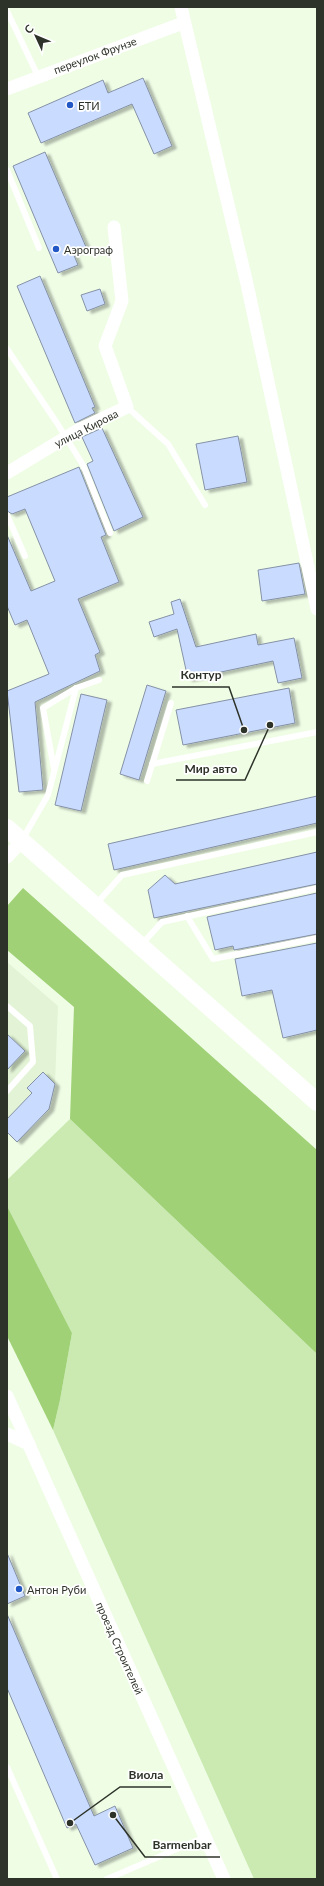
<svg xmlns="http://www.w3.org/2000/svg" width="324" height="1886" font-family="Lato,sans-serif">
<style>
.built{fill:#e2f4d5}
.green{fill:#caeab2}
.forest{fill:#a0d177}
.building{fill:#c9dcff;stroke:#8591a6;filter:url(#shadow)}
.lines{fill:none;stroke-linecap:round;stroke-linejoin:round}
.lane{stroke:#fff;stroke-width:6}
.street{stroke:#fff;stroke-width:13}
.secondary{stroke:#fff;stroke-width:18}
.poi-dot{fill:#2258c5;stroke:#fff;stroke-width:1.5}
.labels{text-anchor:middle;dominant-baseline:central;stroke-width:3.5;stroke-linejoin:round;paint-order:stroke}
.street-label{font-size:11px;fill:#2e332a;stroke:#fff}
.poi-label{font-size:11px;fill:#2e332a;stroke:#fff;text-anchor:start}
.leader{fill:none;stroke:#2e332a;stroke-width:1.5}
.callout-dot{fill:#2e332a;stroke:#fff;stroke-width:1.5}
.callout-label{font-size:12px;text-anchor:middle;font-weight:bold;fill:#2e332a;stroke:#fff;stroke-width:3.5;stroke-linejoin:round;paint-order:stroke}
</style>
<defs>
<filter id="shadow"><feDropShadow dx="4.5" dy="2.5" stdDeviation="1" flood-color="#0004"/></filter>
</defs>
<rect width="100%" height="100%" fill="#effde5"/>
<!-- built -->
<polygon class="built" points="7,962 58,1006 55,1084 49,1109 17,1142 7,1132"/>
<!-- green -->
<polygon class="green" points="70,1119 317,1354 317,1879 254,1879 53,1430 60,1400 72,1333 7,1206 7,1180"/>
<!-- forest -->
<g class="forest">
<polygon points="23,888 317,1150 317,1354 70,1119 74,1007 7,950 7,906"/>
<polygon points="7,1206 72,1333 60,1400 53,1430 7,1336"/>
</g>
<!-- building -->
<g class="building">
<polygon points="143,78 172,146 154,154 132,104 41,143 28,113 103,80 108,93"/>
<polygon points="45,152 86,247 73,253 78,265 58,273 13,166"/>
<polygon points="40,276 95,407 92,408 95,413 75,423 17,286"/>
<polygon points="100,289 105,304 87,311 81,295"/>
<polygon points="102,428 143,517 114,531 87,464 93,461 82,437"/>
<polygon points="238,436 247,482 205,490 196,444"/>
<polygon points="79,467 106,535 101,537 119,582 78,599 100,652 95,655 100,671 35,702 43,790 19,792 7,691 49,674 27,620 15,625 7,606 7,535 31,591 55,581 25,509 12,514 7,511 7,497"/>
<polygon points="299,563 305,594 262,601 258,570"/>
<polygon points="180,599 196,647 256,634 258,645 294,638 302,678 278,683 273,661 188,679 177,629 154,637 149,622 174,614 171,602"/>
<polygon points="147,685 166,691 139,780 120,774"/>
<polygon points="289,688 295,723 183,745 176,710"/>
<polygon points="81,694 107,700 81,811 55,805"/>
<polygon points="317,796 317,823 114,870 108,844"/>
<polygon points="317,852 317,884 154,918 148,890 165,875 175,884"/>
<polygon points="317,893 317,934 234,950 233,946 215,950 207,917"/>
<polygon points="317,943 317,1030 283,1038 272,990 242,996 235,959"/>
<polygon points="7,1034 25,1051 7,1070"/>
<polygon points="43,1072 55,1084 49,1109 17,1142 7,1132 7,1119 32,1093 27,1088"/>
<polygon points="7,1553 25,1596 7,1604"/>
<polygon points="7,1614 94,1816 115,1806 133,1848 95,1865 76,1824 67,1828 7,1688"/>
</g>
<g class="lines">
<!-- lane -->
<g class="lane">
<polyline points="7,11 38,76"/>
<polyline points="7,170 39,248"/>
<polyline points="7,349 57,423 83,465 110,533"/>
<polyline points="127,407 168,444 205,505"/>
<polyline points="7,515 25,556"/>
<polyline points="152,764 317,732"/>
<polyline points="54,769 43,708 76,688 99,680"/>
<polyline points="147,781 171,703"/>
<polyline points="22,840 48,795 76,688"/>
<polyline points="96,904 122,875 317,832"/>
<polyline points="187,916 213,959 317,938"/>
<polyline points="141,945 162,922 317,888"/>
<polyline points="7,1006 30,1026 33,1062 7,1091"/>
<polyline points="7,1767 57,1879"/>
<polyline points="107,1879 205,1837"/>
</g>
<!-- street -->
<g class="street">
<polyline points="181,7 247,284 317,609"/>
<polyline points="7,89 183,23"/>
<polyline points="7,473 78,430 127,407 105,346 122,301 114,227"/>
<polyline points="7,857 22,841"/>
<polyline points="7,1396 224,1879"/>
<polyline points="7,1434 29,1444"/>
</g>
<!-- secondary -->
<polyline class="secondary" points="7,828 317,1102"/>
</g>
<!-- markers -->
<g class="poi-dot">
<circle cx="70" cy="105" r="4"/>
<circle cx="56" cy="249" r="4"/>
<circle cx="19" cy="1589" r="4"/>
</g>
<g class="labels">
<!-- street labels -->
<g class="street-label">
<text transform="translate(95 55) rotate(-20)">переулок Фрунзе</text>
<text transform="translate(86 428) rotate(-27)">улица Кирова</text>
<text transform="translate(120 1648) rotate(66)">проезд Строителей</text>
</g>
<!-- poi labels -->
<g class="poi-label">
<text x="78" y="105">БТИ</text>
<text x="64" y="249">Аэрограф</text>
<text x="27" y="1589">Антон Руби</text>
</g>
</g>
<!-- callouts -->
<path class="leader" d="M244 730L229 687H172M270 725L245 780H176M70 1823L120 1787H171M113 1815L145 1857H220"/>
<g class="callout-dot">
<circle cx="244" cy="730" r="4"/>
<circle cx="270" cy="725" r="4"/>
<circle cx="70" cy="1823" r="4"/>
<circle cx="113" cy="1815" r="4"/>
</g>
<g class="callout-label">
<text x="201" y="679">Контур</text>
<text x="211" y="773">Мир авто</text>
<text x="146" y="1779">Виола</text>
<text x="182" y="1849">Barmenbar</text>
</g>
<!-- border -->
<rect width="324" height="1886" fill="none" stroke="#2e332a" stroke-width="16"/>
<!-- north arrow -->
<g transform="translate(36 36) rotate(314)" stroke="#ffffff" stroke-width="3" paint-order="stroke">
<path d="M0-3L7 15L0 10L-7 15Z" fill="#2e332a"/>
<text y="-6" font-size="11" font-weight="bold" text-anchor="middle" fill="#2e332a">С</text>
</g>
</svg>
